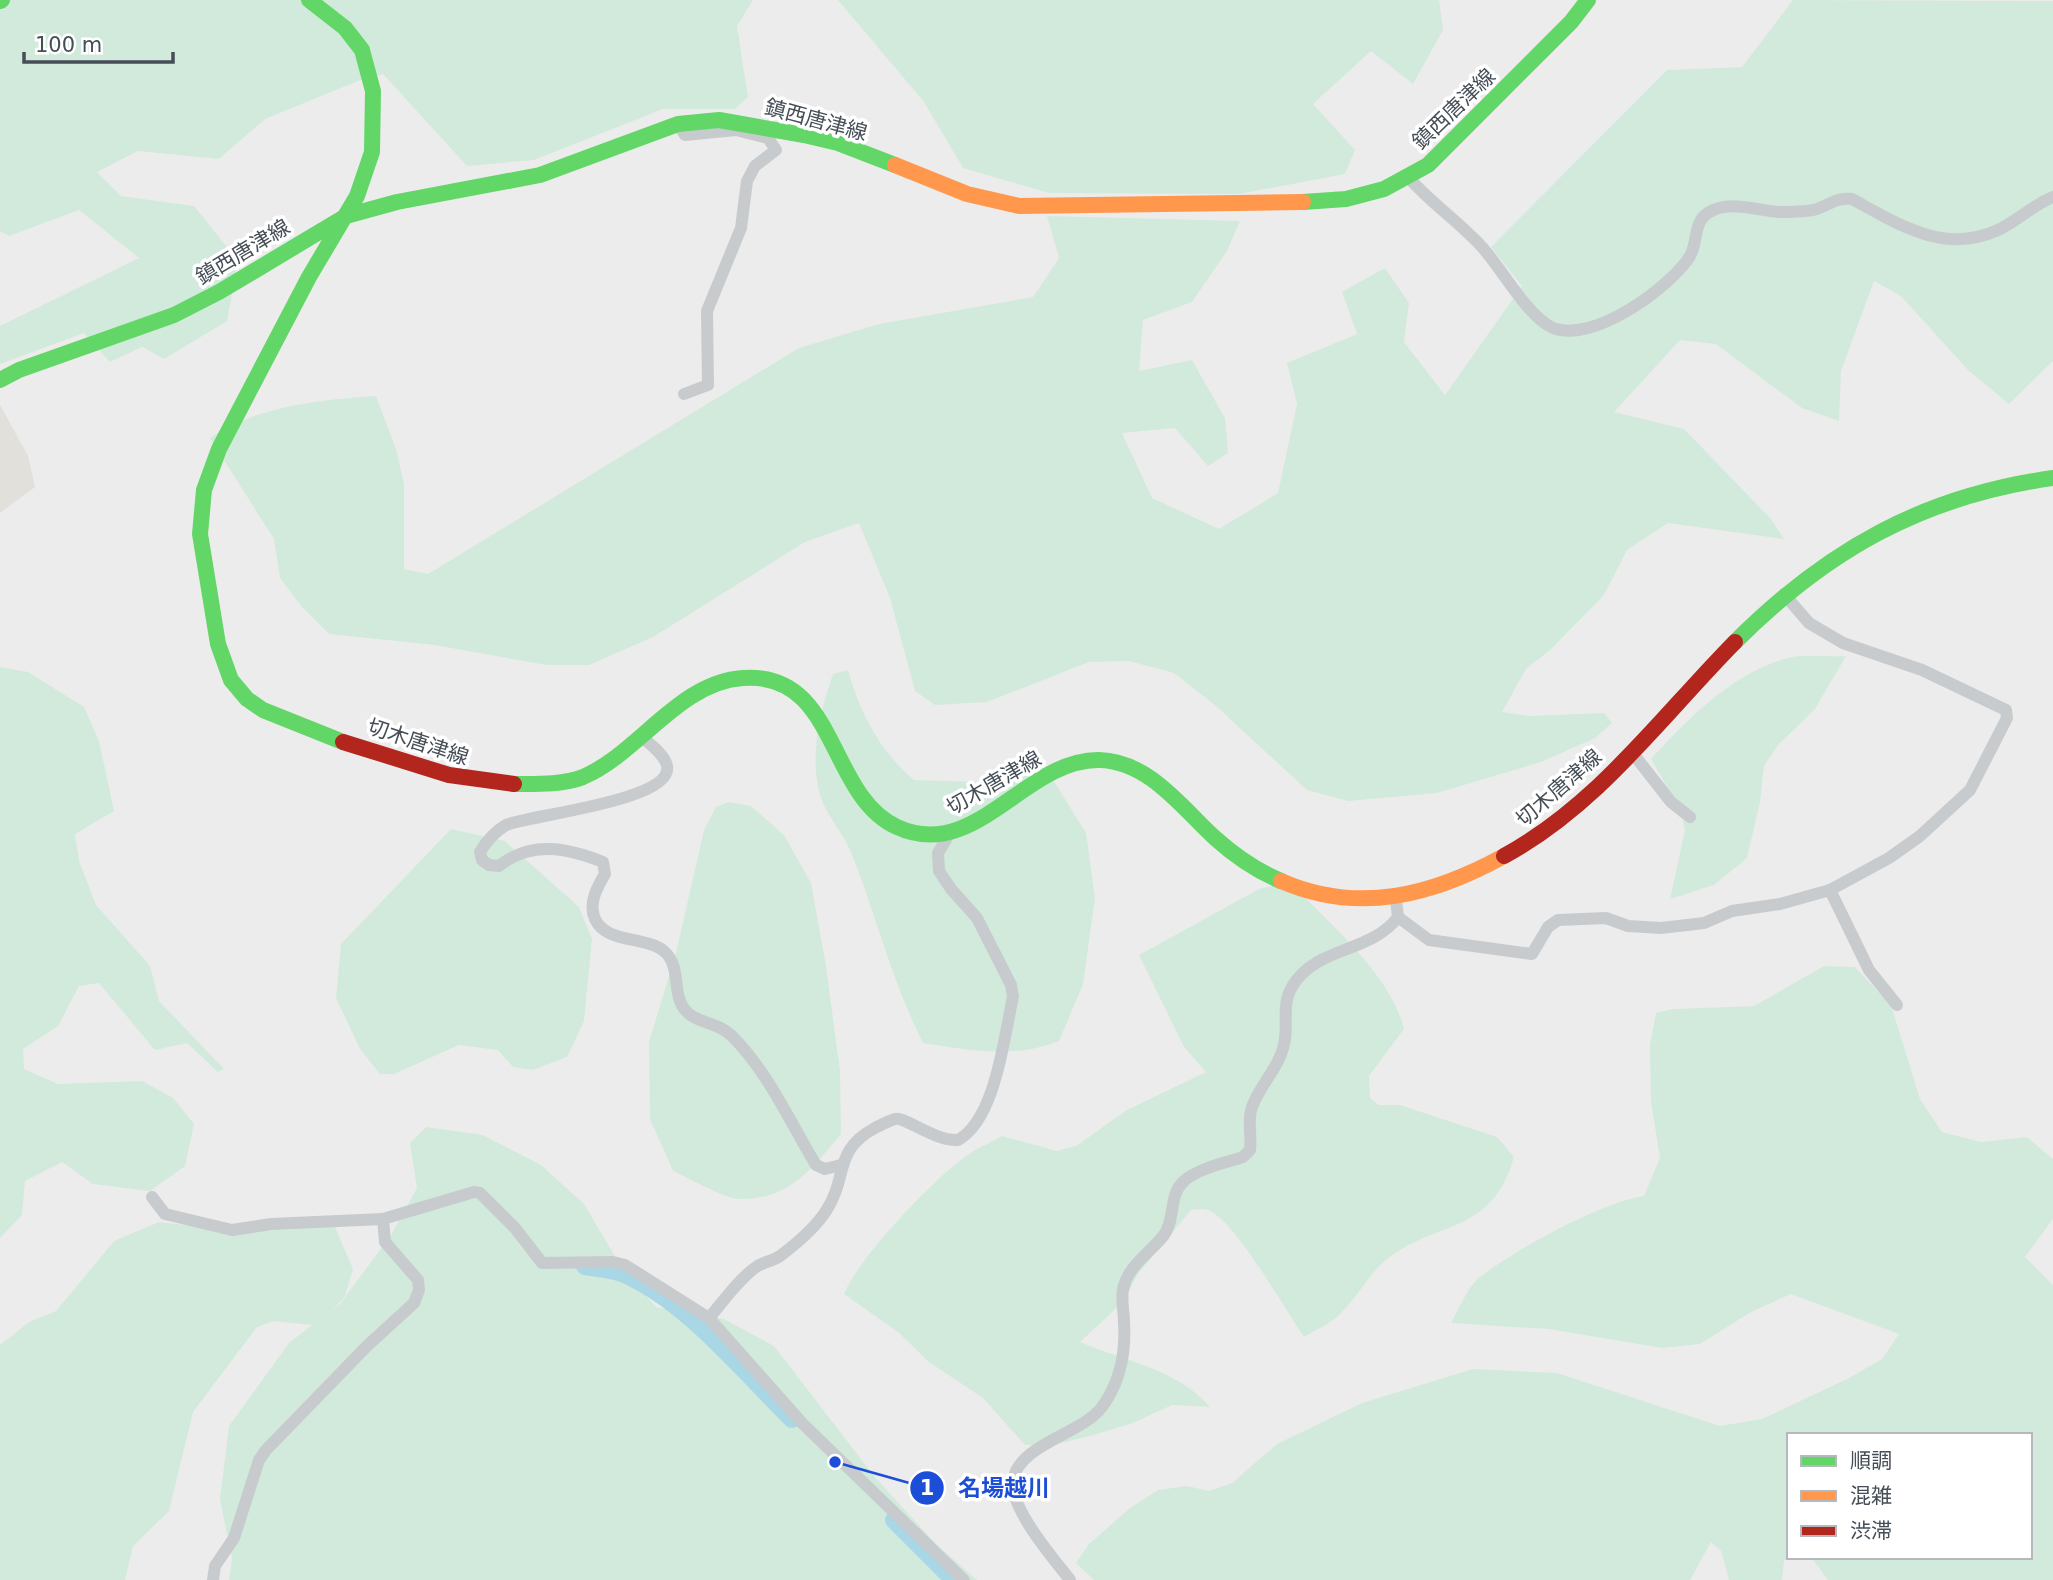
<svg xmlns="http://www.w3.org/2000/svg" width="2053" height="1580" font-family="'DejaVu Sans','Noto Sans JP',sans-serif">
<style>
.commercial{fill:#e2e0da}
.green{fill:#d2eadc}
.lines{fill:none;stroke-linecap:round;stroke-linejoin:round}
.river{stroke:#a9d7e6;stroke-width:18}
.street{stroke:#c8cbcd;stroke-width:12}
.fast{stroke:#63d668;stroke-width:16}
.slow{stroke:#ff974d;stroke-width:16}
.jam{stroke:#b3261e;stroke-width:16}
.labels{text-anchor:middle;dominant-baseline:central;stroke-width:7;stroke-linejoin:round;paint-order:stroke}
.street-label{font-size:21px;fill:#454e57;stroke:#fff}
.leader{fill:none;stroke:#1d4ed8;stroke-width:2.5}
.callout-dot{fill:#1d4ed8;stroke:#fff;stroke-width:2.5}
.mark-label{font-size:21px;text-anchor:middle;font-weight:bold;fill:#fff}
.callout-label{font-size:23px;text-anchor:middle;font-weight:bold;fill:#1d4ed8;stroke:#fff;stroke-width:7;stroke-linejoin:round;paint-order:stroke}
</style>
<rect width="100%" height="100%" fill="#edecec"/>
<!-- commercial -->
<polygon class="commercial" points="0,405 28,456 35,487 0,513"/>
<!-- green -->
<g class="green">
<polygon points="0,0 753,0 737,26 748,97 735,109 663,109 534,160 467,166 383,74 358,81 265,119 219,159 138,151 97,172 121,196 194,206 238,261 227,321 164,359 142,347 110,362 84,333 0,364 0,326 139,258 79,210 9,236 0,231"/>
<polygon points="838,0 1439,0 1443,30 1413,84 1371,51 1313,104 1355,150 1345,174 1239,194 1049,193 963,168 924,102"/>
<path d="M1793 0 2053 1V361L2009 404 1968 370 1901 296 1874 281 1841 371 1839 421 1802 408 1716 344 1680 340 1614 412 1684 429 1771 519 1784 539 1668 523 1627 550 1604 595 1550 650 1526 669 1502 712 1530 716 1604 713 1612 723 1595 738 1541 762 1437 793 1348 801 1307 790 1216 706 1174 673 1129 661 1089 662 987 702 935 705 915 691 890 598 859 523 805 542 653 637 589 665H546L435 645 329 634 301 606 280 578 274 539 210 438C253 407 323 399 376 396L396 449 404 484V569L428 574 799 348 879 324 1033 297 1059 258 1047 216 1240 221 1227 251 1192 302 1143 320 1139 371 1192 360 1225 418 1228 453 1208 466 1175 428 1122 433 1152 498 1219 529 1278 493 1297 404 1287 363 1357 334 1342 292 1385 268 1409 303 1404 342 1445 395 1522 286 1491 247 1667 70 1742 67Z"/>
<path d="M1846 656 1815 709 1778 745 1764 766 1760 802 1747 858 1714 885 1670 899 1685 830 1681 811 1651 759C1689 718 1735 670 1792 657 1808 654 1829 657 1846 656Z"/>
<polygon points="0,667 28,672 84,707 99,741 114,811 75,834 79,861 96,905 150,966 159,1001 224,1069 218,1072 187,1043 155,1050 99,983 79,986 58,1026 23,1049 24,1069 58,1084 142,1081 173,1098 194,1124 185,1166 150,1191 93,1184 62,1162 25,1181 22,1215 0,1238"/>
<path d="M848 670C860 713 879 750 914 780L979 782 1027 766 1055 783 1086 833 1095 898 1083 984 1059 1041C1015 1059 968 1050 923 1043 892 982 876 915 851 852 843 833 826 815 820 795 809 755 820 712 833 674Z"/>
<path d="M728 802 751 806 784 835 811 883 826 966 840 1071 841 1134C811 1169 790 1200 739 1199 723 1198 689 1178 673 1171L650 1119 649 1042 676 953 704 830 716 807Z"/>
<polygon points="451,829 505,841 579,907 592,939 584,1021 567,1057 533,1070 513,1067 498,1050 459,1045 394,1074 380,1074 360,1049 336,998 341,944"/>
<path d="M1290 882C1328 923 1391 974 1404 1029L1369 1076 1370 1098 1379 1105H1400L1497 1137 1514 1157C1491 1237 1436 1219 1386 1260 1368 1275 1357 1298 1340 1314 1331 1324 1315 1330 1304 1337 1285 1310 1235 1220 1208 1210 1203 1208 1196 1210 1191 1210L1138 1274 1123 1302 1080 1342C1126 1362 1176 1368 1210 1407L1172 1405 1133 1423 1090 1436 1049 1446 1025 1445 983 1398 929 1362 898 1332 844 1294C859 1257 935 1177 969 1154 979 1147 992 1142 1002 1136L1057 1151 1076 1146 1127 1110 1206 1072 1184 1047 1139 955 1259 889Z"/>
<path d="M1824 966 1855 967 1891 1005 1920 1099 1942 1132 1981 1142 2027 1137 2053 1159V1219L2025 1257 2053 1285V1580H1828L1811 1557H2030V1435H1789V1557L1784 1561 1782 1580H1729L1721 1551 1711 1542 1690 1580H1094L1076 1563 1089 1544 1130 1508 1158 1490 1187 1486 1209 1491 1232 1483 1277 1444 1362 1403 1473 1369 1557 1373 1720 1426 1762 1419 1847 1379 1882 1359 1899 1334 1791 1294 1751 1312 1700 1344 1662 1348 1548 1329 1451 1323C1459 1309 1468 1286 1480 1277 1515 1250 1601 1202 1644 1196L1660 1158 1651 1102 1650 1045 1656 1013 1674 1009 1754 1006Z"/>
<polygon points="426,1127 483,1135 541,1165 584,1204 622,1268 656,1307 724,1319 774,1346 874,1476 936,1544 977,1580 229,1580 232,1559 220,1499 229,1426 289,1343 312,1325 274,1321 257,1327 193,1412 169,1511 133,1546 125,1580 0,1580 0,1345 29,1322 56,1311 114,1241 159,1222 236,1231 332,1220 353,1269 345,1296 333,1310 340,1304 391,1235 417,1188 410,1143"/>
</g>
<g class="lines">
<!-- river -->
<g class="river">
<path d="M585 1266C597 1268 611 1269 622 1273 686 1300 743 1371 792 1419"/>
<polyline points="894,1520 954,1580"/>
</g>
<!-- street -->
<g class="street">
<polyline points="678,124 685,135 736,130 768,138 776,150 755,166 747,181 741,228 707,311 708,385 684,394"/>
<path d="M1409 178C1431 203 1459 222 1482 247 1502 269 1526 314 1551 327 1590 346 1670 288 1690 256 1698 243 1693 222 1708 213 1728 199 1758 211 1780 212 1791 212 1807 212 1817 209 1831 204 1837 197 1852 199 1898 224 1944 255 1998 230 2017 221 2033 205 2053 197"/>
<path d="M643 738C651 745 665 755 667 766 674 801 529 815 506 825 496 831 486 842 480 852L482 860 489 865 499 866C531 840 568 848 603 862L605 874C597 887 588 904 595 919 606 944 648 936 665 952 682 968 671 995 686 1011 698 1024 716 1021 732 1036 768 1072 790 1122 816 1165L825 1169 841 1165"/>
<polyline points="1631,751 1671,802 1690,817"/>
<polyline points="1830,890 1869,970 1897,1005"/>
<polyline points="1398,917 1429,940 1532,954 1548,927 1558,920 1606,918 1628,926 1661,928 1704,923 1732,911 1780,904 1830,890 1889,858 1920,836 1970,790 2007,718 2006,710 1922,670 1843,643 1809,623 1784,594"/>
<polyline points="152,1197 165,1214 232,1230 271,1224 383,1219"/>
<path d="M709 1318C723 1302 738 1280 756 1267 763 1262 773 1261 780 1256 796 1244 815 1228 826 1211 848 1178 833 1150 875 1128 881 1125 888 1121 895 1119 904 1116 934 1141 958 1140 996 1119 1004 1036 1013 997L1011 985 977 918 951 889 939 871 938 853 950 833"/>
<polyline points="213,1580 215,1566 234,1538 259,1460 266,1450 367,1346 414,1303 419,1290 418,1280 385,1242 383,1219 474,1192 480,1193 515,1228 542,1263 613,1262 625,1265 709,1318 802,1423 964,1580"/>
<path d="M1070 1580C1054 1559 1009 1508 1013 1480 1019 1444 1082 1434 1102 1407 1121 1381 1126 1353 1124 1322 1124 1312 1121 1299 1123 1290 1127 1266 1151 1252 1164 1235 1176 1218 1168 1196 1184 1181 1199 1168 1225 1163 1243 1157L1250 1150C1252 1136 1247 1120 1252 1107 1260 1084 1282 1065 1285 1039 1288 1014 1279 997 1302 974 1329 947 1374 949 1398 917L1396 900"/>
</g>
<!-- fast -->
<g class="fast">
<polyline points="309,0 345,28 362,50 373,91 372,152 357,196 309,277 219,449 204,490 200,534 218,644 231,680 247,699 263,710 343,742"/>
<polyline points="0,1 2,0"/>
<polyline points="1303,202 1346,199 1384,189 1428,165 1571,22 1588,0"/>
<polyline points="0,380 19,370 174,315 219,292 346,216 397,202 540,175 678,124 719,120 804,135 838,143 895,165"/>
<path d="M1735 642C1827 550 1923 496 2053 478"/>
<path d="M514 784C536 784 563 785 583 777 639 753 679 682 743 678 838 671 827 795 897 827 975 863 1025 759 1099 760 1149 761 1182 808 1215 838 1235 856 1257 871 1281 881"/>
</g>
<!-- slow -->
<g class="slow">
<polyline points="895,165 967,194 1019,206 1303,202"/>
<path d="M1281 881C1359 915 1433 895 1504 856"/>
</g>
<!-- jam -->
<g class="jam">
<polyline points="343,742 449,775 514,784"/>
<path d="M1504 856C1598 805 1661 717 1735 642"/>
</g>
</g>
<g class="labels">
<!-- street labels -->
<g class="street-label">
<text transform="translate(1454 109) rotate(-44)">鎮西唐津線</text>
<text transform="translate(816 120) rotate(15)">鎮西唐津線</text>
<text transform="translate(243 252) rotate(-31)">鎮西唐津線</text>
<text transform="translate(418 742) rotate(18)">切木唐津線</text>
<text transform="translate(994 783) rotate(-30)">切木唐津線</text>
<text transform="translate(1559 788) rotate(-41)">切木唐津線</text>
</g>
</g>
<!-- callouts -->
<path class="leader" d="M835 1462L927 1488"/>
<g class="callout-dot">
<circle cx="835" cy="1462" r="7"/>
<circle cx="927" cy="1488" r="18"/>
</g>
<g class="mark-label">
<text x="927" y="1495">1</text>
</g>
<g class="callout-label">
<text x="1004" y="1496">名場越川</text>
</g>
<!-- legend -->
<rect x="1787" y="1433" width="245" height="126" fill="#ffffff" stroke="#b5b8bc" stroke-width="2"/>
<rect x="1801" y="1456" width="35" height="10" fill="#63d668" stroke="#b5b8bc" stroke-width="2"/>
<text x="1850" y="1468" font-size="21" fill="#454e57">順調</text>
<rect x="1801" y="1491" width="35" height="10" fill="#ff974d" stroke="#b5b8bc" stroke-width="2"/>
<text x="1850" y="1503" font-size="21" fill="#454e57">混雑</text>
<rect x="1801" y="1526" width="35" height="10" fill="#b3261e" stroke="#b5b8bc" stroke-width="2"/>
<text x="1850" y="1538" font-size="21" fill="#454e57">渋滞</text>
<!-- scale -->
<path d="M24 52v10h149v-10" fill="none" stroke="#454e57" stroke-width="3.5"/>
<text x="35" y="52" font-size="21" fill="#454e57" stroke="#ffffff" stroke-width="5" paint-order="stroke">100 m</text>
</svg>
